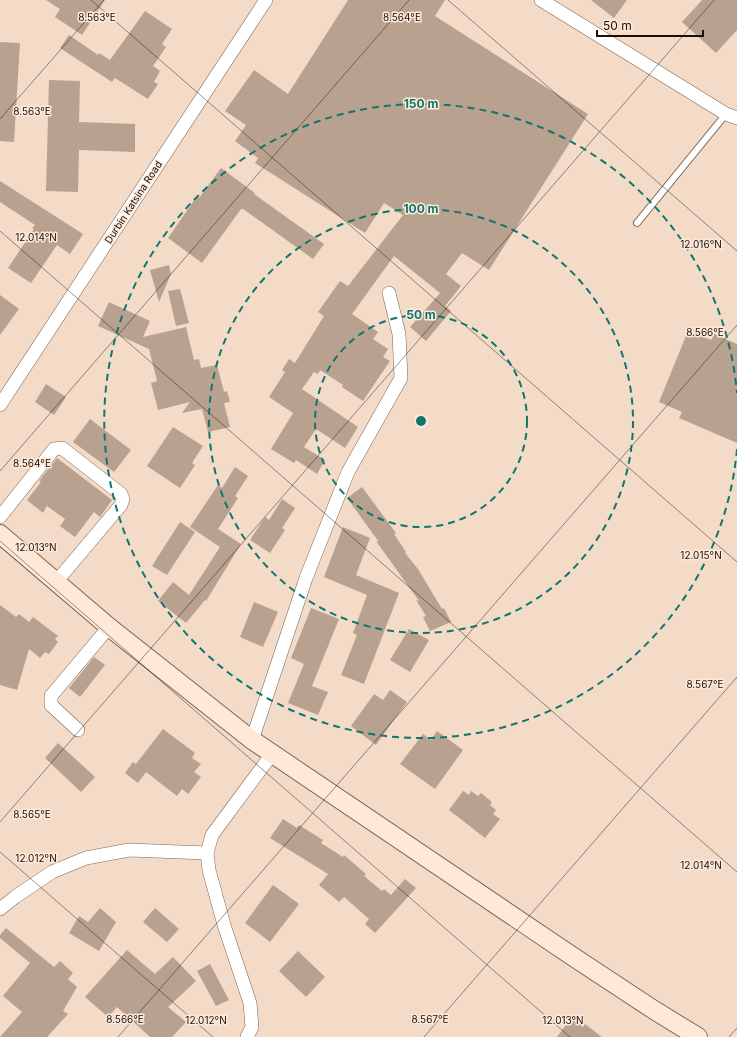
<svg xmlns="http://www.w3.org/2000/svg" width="737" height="1037" font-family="Inter,sans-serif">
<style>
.building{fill:#b8a18f}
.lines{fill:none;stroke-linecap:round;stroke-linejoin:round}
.lane-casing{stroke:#7b6554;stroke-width:8}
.street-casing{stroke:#7b6554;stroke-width:14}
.secondary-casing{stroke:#7b6554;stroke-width:20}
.lane{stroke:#fff;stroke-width:6}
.street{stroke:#fff;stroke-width:13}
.secondary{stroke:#fee9d9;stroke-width:18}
.ticks{fill:none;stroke:#19100a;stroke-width:1;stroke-opacity:0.45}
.ring{fill:none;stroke:#0f766e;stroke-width:2;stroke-dasharray:7 5}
.labels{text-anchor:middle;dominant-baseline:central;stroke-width:3;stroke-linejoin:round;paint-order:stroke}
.street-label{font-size:10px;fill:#19100a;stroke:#fde9da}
.ticks-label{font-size:10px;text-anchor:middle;fill:#19100a;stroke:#fde9da;stroke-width:3;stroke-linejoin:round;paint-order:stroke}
.centre{fill:#0f766e;stroke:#fde9da;stroke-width:2}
.ring-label{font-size:12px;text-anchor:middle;font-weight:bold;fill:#0f766e;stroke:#fde9da;stroke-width:3;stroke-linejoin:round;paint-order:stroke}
</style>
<rect width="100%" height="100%" fill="#f4dbc8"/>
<!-- building -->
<g class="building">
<polygon points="46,0 105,0 82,35 55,17 60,9"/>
<polygon points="348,0 445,0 435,16 588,114 489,270 462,253 446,274 461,286 445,306 451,311 426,341 410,327 440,293 394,256 352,314 378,332 373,339 388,349 383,357 390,361 363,401 342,387 343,385 320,370 318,374 314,372 302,389 358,427 345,448 316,429 304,447 325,460 317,474 296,460 294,463 271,449 293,413 269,397 285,372 282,370 289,359 295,363 324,316 318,312 340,281 348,286 403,215 384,203 365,233 255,163 258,158 235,141 246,125 225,111 254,70 288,94"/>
<polygon points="591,0 627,0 614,18"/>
<polygon points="702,0 737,0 737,30 716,53 682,22"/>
<polygon points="145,11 172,29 162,44 166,47 153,66 160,71 154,82 158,84 148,99 115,78 112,82 60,48 69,35 98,55 99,53 110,60"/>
<polygon points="0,42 20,43 14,142 0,141"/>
<polygon points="49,80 80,81 79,122 135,124 135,152 79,150 78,192 46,191"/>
<polygon points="221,168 255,193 254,194 324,244 313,259 243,209 241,209 202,263 168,238 197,196 199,198"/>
<polygon points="0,181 83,234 70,254 57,245 31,283 8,268 34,229 32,228 35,225 0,202"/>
<polygon points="169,265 171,274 159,302 150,270"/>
<polygon points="180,289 189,323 176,326 168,291"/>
<polygon points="0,295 19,309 0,335"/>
<polygon points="109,302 150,321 143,337 186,327 194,360 199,359 201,368 217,365 224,392 227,391 230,402 224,403 230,427 208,432 202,409 182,413 190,402 158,410 151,383 157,381 149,349 98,326"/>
<polygon points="688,331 711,340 714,334 737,344 737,443 679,418 682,412 659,402"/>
<polygon points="46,384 66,397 54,415 35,402"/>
<polygon points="90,419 131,450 114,472 73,442"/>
<polygon points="173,427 203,446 192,463 195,465 180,488 147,466"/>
<polygon points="57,458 112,500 100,517 94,512 75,537 60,526 65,519 47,506 43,513 27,500 41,482 39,481"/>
<polygon points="235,467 248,476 235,496 238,498 218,529 241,544 206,601 205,600 186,623 158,601 173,582 189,595 220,547 190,527 218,485 222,488"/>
<polygon points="362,487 396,533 394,534 406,552 405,553 418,569 442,609 444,608 451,622 430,631 423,617 426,616 416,600 419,601 376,541 379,542 347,498"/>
<polygon points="282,499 295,508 282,528 285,530 270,553 250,540 265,517 269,520"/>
<polygon points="180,522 195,532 167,575 152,566"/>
<polygon points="343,527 370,538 356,575 399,593 364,684 341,675 357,635 353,633 367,595 324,577"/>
<polygon points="254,602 278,612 263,647 240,637"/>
<polygon points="0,605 16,617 19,614 29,622 33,617 58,636 55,639 58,642 49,654 45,652 40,658 29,649 17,690 0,685"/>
<polygon points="311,608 339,619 312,686 328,692 318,715 288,703 304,664 291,658"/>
<polygon points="409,629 429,640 410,672 390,660"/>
<polygon points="94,657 105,665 80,697 69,688"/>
<polygon points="390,690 407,702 376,745 351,726 374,694 383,700"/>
<polygon points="163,729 195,753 192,758 201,764 194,772 201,777 188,794 182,789 177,796 146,772 138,783 125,773 133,762 136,764"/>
<polygon points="437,731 463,750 435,789 400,764 423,734 431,740"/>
<polygon points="58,743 95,777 81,792 45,758"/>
<polygon points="463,791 469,795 471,791 478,796 481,793 492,802 490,805 496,810 493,814 500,819 485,838 449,810"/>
<polygon points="283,819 297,828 299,825 323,840 321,843 343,857 344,855 366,874 364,876 382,891 384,889 391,895 405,879 416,888 375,933 365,924 369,919 344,897 339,902 319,885 328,874 270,838"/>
<polygon points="273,885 299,904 270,942 245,923"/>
<polygon points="100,908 116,922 99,951 69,933 79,916 88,922"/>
<polygon points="155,908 179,929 167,942 143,922"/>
<polygon points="6,928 54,967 60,961 73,973 68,979 77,987 63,1011 68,1014 47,1037 0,1037 22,1012 3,996 30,963 0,938 0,935"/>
<polygon points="127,950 155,974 173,957 196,981 168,1007 186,1022 172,1037 150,1037 117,1007 108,1017 85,997"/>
<polygon points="298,951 325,977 306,997 279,971"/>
<polygon points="210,964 229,1000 216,1006 197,971"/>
<polygon points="571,1018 583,1027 585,1024 602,1037 557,1037"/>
</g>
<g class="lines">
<defs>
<polyline id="lane" points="637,223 726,114"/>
<g id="street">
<polyline points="541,0 726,114 737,118"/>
<polyline points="0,405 266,0"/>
<polyline points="0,517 54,449 62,448 121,494 123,499 121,505 56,582"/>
<polyline points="78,730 51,705 51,696 109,627"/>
<polyline points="252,740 306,578 348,472 401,378 399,334 389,293"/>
<polyline points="0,909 15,897 52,872 86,858 129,850 207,853"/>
<polyline points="247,1037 252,1027 250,1003 224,925 209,870 207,853 212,835 272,754"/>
</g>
<polyline id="secondary" points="0,534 109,627 252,740 572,956 654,1010 698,1037"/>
</defs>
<!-- lane casing -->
<use href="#lane" class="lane-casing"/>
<!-- street casing -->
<use href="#street" class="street-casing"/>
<!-- secondary casing -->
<use href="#secondary" class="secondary-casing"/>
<!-- lane -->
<use href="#lane" class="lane"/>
<!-- street -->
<use href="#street" class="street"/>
<!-- secondary -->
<use href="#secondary" class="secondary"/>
</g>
<!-- ticks -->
<path class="ticks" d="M91 0 737 562M448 0 737 251M0 119 104 0M0 231 737 872M0 471 409 0M0 541 570 1037M0 822 714 0M0 852 213 1037M118 1037 737 325M424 1037 737 677M729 1037 737 1028"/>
<!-- distance rings -->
<g class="ring">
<circle cx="421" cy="421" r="106"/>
<circle cx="421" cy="421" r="212"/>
<path d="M737 449A317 317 0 1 1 737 393"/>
</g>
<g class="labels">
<!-- street labels -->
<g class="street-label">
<text transform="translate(133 202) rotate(-57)">Durbin Katsina Road</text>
</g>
</g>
<g class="ticks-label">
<text x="97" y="21">8.563°E</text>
<text x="402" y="21">8.564°E</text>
<text x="32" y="115">8.563°E</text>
<text x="36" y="241">12.014°N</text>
<text x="701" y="248">12.016°N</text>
<text x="705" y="336">8.566°E</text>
<text x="32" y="467">8.564°E</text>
<text x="36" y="551">12.013°N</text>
<text x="701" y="559">12.015°N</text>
<text x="705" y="688">8.567°E</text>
<text x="32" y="818">8.565°E</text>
<text x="36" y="862">12.012°N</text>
<text x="701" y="869">12.014°N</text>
<text x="125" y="1023">8.566°E</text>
<text x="430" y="1023">8.567°E</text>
<text x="206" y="1024">12.012°N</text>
<text x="563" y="1024">12.013°N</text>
</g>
<circle cx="421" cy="421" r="6" class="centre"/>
<g class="ring-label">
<text x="421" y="108">150 m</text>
<text x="421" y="213">100 m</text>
<text x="421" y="319">50 m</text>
</g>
<!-- scale -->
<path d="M597 30v6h106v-6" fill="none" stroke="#19100a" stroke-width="2"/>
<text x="603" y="30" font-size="12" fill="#19100a" stroke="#fde9da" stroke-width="3" paint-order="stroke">50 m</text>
</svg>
